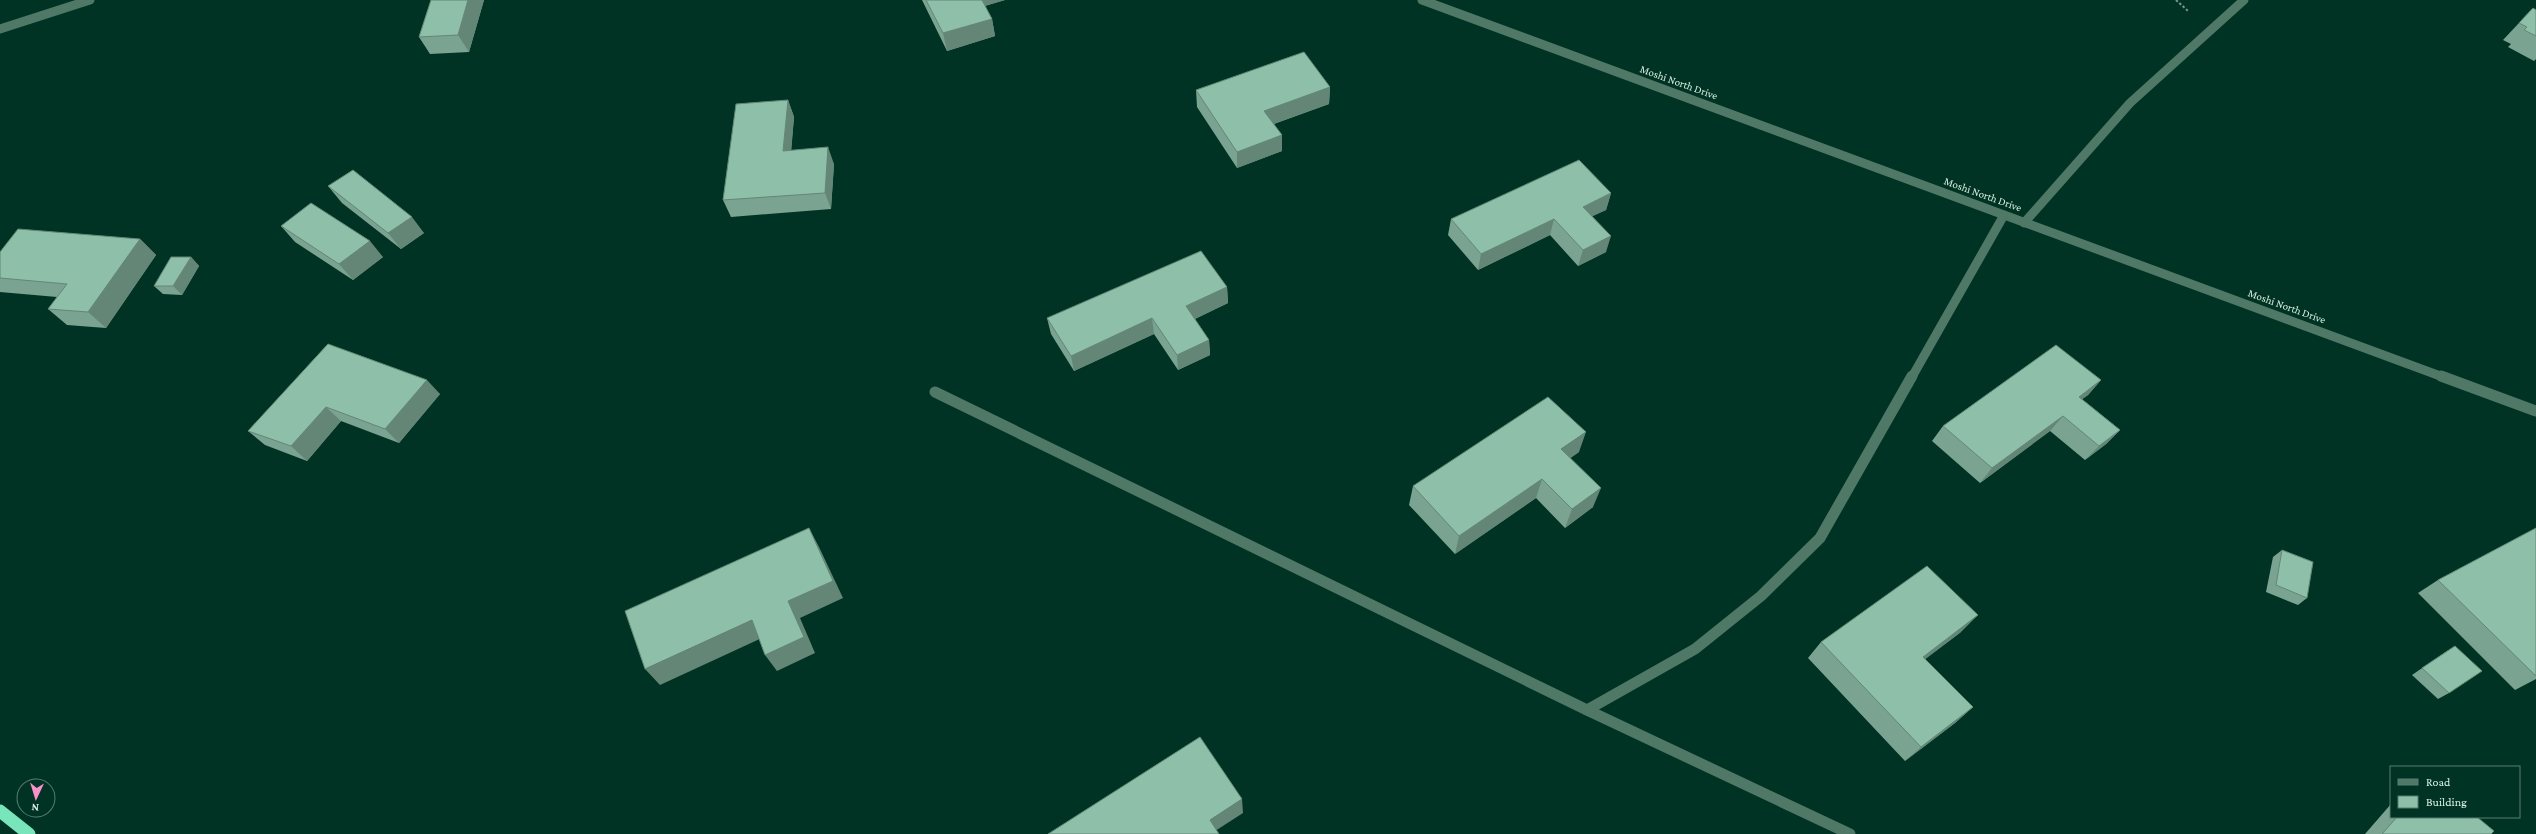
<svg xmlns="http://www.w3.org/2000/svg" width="2536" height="834" font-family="'Crimson Pro',serif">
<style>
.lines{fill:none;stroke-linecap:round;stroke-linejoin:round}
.path{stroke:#75998c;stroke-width:2;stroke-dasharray:2.5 2;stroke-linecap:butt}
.minor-far1{stroke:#4f7867;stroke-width:9}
.minor{stroke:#4f7867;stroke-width:11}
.highway{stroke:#78e5bb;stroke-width:13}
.wall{fill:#7aa491}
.shaded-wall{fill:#638676}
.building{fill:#8ebfa9;stroke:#638676}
.labels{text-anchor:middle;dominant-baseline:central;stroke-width:4;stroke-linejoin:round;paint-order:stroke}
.street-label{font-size:11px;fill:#d7efe4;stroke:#003323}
</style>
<rect width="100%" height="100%" fill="#003323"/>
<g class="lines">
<!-- path -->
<polyline class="path" points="2176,0 2188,11"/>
<!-- minor-far1 -->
<g class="minor-far1">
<polyline points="1422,0 2443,377"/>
<polyline points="0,29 90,0"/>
<polyline points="2024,223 2130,103 2244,0"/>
<polyline points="1912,377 2004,215"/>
</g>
<!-- minor -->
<g class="minor">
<polyline points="2441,376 2536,411"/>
<polyline points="935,392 1587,710 1850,834"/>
<polyline points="1587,710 1695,649 1761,596 1820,538 1912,376"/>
</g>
<!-- highway -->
<polyline class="highway" points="0,811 29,834"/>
</g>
<!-- wall -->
<g class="wall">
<polygon points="431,0 484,0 469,52 430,54 419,37"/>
<polygon points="922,0 1005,0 985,6 992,19 995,36 947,51"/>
<polygon points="2533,8 2536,10 2536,59 2534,61 2508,47 2511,44 2503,40"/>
<polygon points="1330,87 1329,104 1274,124 1282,151 1237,168 1197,107 1196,90"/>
<polygon points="788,100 794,117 791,150 834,164 831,209 731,217 723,200"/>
<polygon points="328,186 424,233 401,249 342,203"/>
<polygon points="1611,193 1606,210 1592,216 1606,252 1578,266 1550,235 1478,270 1448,235 1451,219"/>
<polygon points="281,226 383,257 353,280 295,242"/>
<polygon points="140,239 156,255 106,328 67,325 48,309 57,297 0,292 0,252"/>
<polygon points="191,257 199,266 182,295 163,294 154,286"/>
<polygon points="1227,287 1228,303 1195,319 1209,340 1210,355 1178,370 1154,334 1074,371 1051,334 1047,318"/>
<polygon points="328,344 440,394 399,443 341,421 307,461 265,445 248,431"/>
<polygon points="2101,380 2088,395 2082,399 2120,430 2106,444 2085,460 2050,431 1980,483 1932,441 1943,426"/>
<polygon points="1579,452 1570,458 1593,507 1565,528 1536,498 1455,554 1409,505 1413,486"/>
<polygon points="2536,528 2536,679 2515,690 2418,593 2438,580"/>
<polygon points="2282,550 2307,598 2298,605 2266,592 2273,557"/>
<polygon points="1961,632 1925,659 1973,707 1955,723 1905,761 1808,658 1821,642"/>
<polygon points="2455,646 2449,693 2438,699 2412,675 2444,653"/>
<polygon points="2391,804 2391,817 2477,817 2491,834 2365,834"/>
</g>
<!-- shaded-wall -->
<g class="shaded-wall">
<polygon points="468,0 484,0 469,52 458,35"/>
<polygon points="978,0 1005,0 980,7"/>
<polygon points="992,19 995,36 947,51 943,33"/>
<polygon points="1330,87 1329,104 1264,127 1264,111"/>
<polygon points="788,100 794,117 790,167 783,151"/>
<polygon points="1282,135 1282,151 1237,168 1237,152"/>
<polygon points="828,147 834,164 831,209 825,193"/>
<polygon points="1611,193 1606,210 1578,223 1583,207"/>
<polygon points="412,217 424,233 401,249 388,233"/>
<polygon points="1554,219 1550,235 1478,270 1481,254"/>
<polygon points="1611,236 1606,252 1578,266 1583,250"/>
<polygon points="140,239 156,255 106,328 88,312"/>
<polygon points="370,241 383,257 353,280 339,264"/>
<polygon points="191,257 199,266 182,295 173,286"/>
<polygon points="1227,287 1228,303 1188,322 1186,306"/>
<polygon points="1152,318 1154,334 1074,371 1071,356"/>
<polygon points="1209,340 1210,355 1178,370 1177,355"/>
<polygon points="427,380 440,394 399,443 385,429"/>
<polygon points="2101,380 2088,395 2066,411 2079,397"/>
<polygon points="326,407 341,421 307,461 291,446"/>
<polygon points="2063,416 2050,431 1980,483 1992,468"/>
<polygon points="2120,430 2106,444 2085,460 2099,446"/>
<polygon points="1586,432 1579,452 1555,469 1561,449"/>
<polygon points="1542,479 1536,498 1455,554 1459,536"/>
<polygon points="1601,488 1593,507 1565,528 1572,509"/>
<polygon points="809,528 819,547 843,598 800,618 815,653 777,671 765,655"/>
<polygon points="1978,615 1961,632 1907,673 1923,657"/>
<polygon points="752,620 764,637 660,685 645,669"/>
<polygon points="1973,707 1955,723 1905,761 1921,747"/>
<polygon points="1242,799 1243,813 1212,833 1210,820"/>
</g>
<!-- building -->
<g class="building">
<polygon points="431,0 468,0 458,35 419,37"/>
<polygon points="926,0 982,0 992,19 943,33"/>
<polygon points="2533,8 2536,10 2536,36 2524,30 2527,27 2519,23"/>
<polygon points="1304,52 1330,87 1264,111 1282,135 1237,152 1196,90"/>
<polygon points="788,100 783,151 828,147 825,193 723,200 736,104"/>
<polygon points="1579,160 1611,193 1583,207 1611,236 1583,250 1554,219 1481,254 1451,219"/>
<polygon points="353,170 412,217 388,233 328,186"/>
<polygon points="311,203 370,241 339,264 281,226"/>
<polygon points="18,229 140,239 88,312 48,309 67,284 0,278 0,252"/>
<polygon points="1201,251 1227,287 1186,306 1209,340 1177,355 1152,318 1071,356 1047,318"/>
<polygon points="171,257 191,257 173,286 154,286"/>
<polygon points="328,344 427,380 385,429 326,407 291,446 248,431"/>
<polygon points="2056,345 2101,380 2079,397 2120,430 2099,446 2063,416 1992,468 1943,426"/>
<polygon points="1548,397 1586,432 1561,449 1601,488 1572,509 1542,479 1459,536 1413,486"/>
<polygon points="809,528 833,581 788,601 804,637 765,655 752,620 645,669 625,611"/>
<polygon points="2536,528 2536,676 2438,580"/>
<polygon points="2282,550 2313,562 2307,598 2276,585"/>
<polygon points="1927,566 1978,615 1923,657 1973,707 1921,747 1821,642"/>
<polygon points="2455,646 2482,671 2449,693 2422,668"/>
<polygon points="1200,737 1242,799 1210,820 1219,834 1048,834"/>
<polygon points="2397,817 2477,817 2494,831 2491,834 2382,834"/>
</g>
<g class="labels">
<!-- street labels -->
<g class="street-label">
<text transform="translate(1679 82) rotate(20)">Moshi North Drive</text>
<text transform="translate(1983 194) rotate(20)">Moshi North Drive</text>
<text transform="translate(2287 306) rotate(20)">Moshi North Drive</text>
</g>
</g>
<!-- legend -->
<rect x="2390" y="766" width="130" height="52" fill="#003323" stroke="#567e70"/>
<rect x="2398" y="779" width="20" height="6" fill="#4f7867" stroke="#567e70"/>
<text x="2426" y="786" font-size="12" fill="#d7efe4">Road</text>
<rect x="2398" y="796" width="20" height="12" fill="#8ebfa9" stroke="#567e70"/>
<text x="2426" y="806" font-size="12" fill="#d7efe4">Building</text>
<!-- north arrow -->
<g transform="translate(36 798) rotate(184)"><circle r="19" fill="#003323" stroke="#567e70"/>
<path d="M0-3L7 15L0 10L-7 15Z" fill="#f890ca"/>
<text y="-6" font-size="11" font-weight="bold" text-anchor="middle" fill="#d7efe4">N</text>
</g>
</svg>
